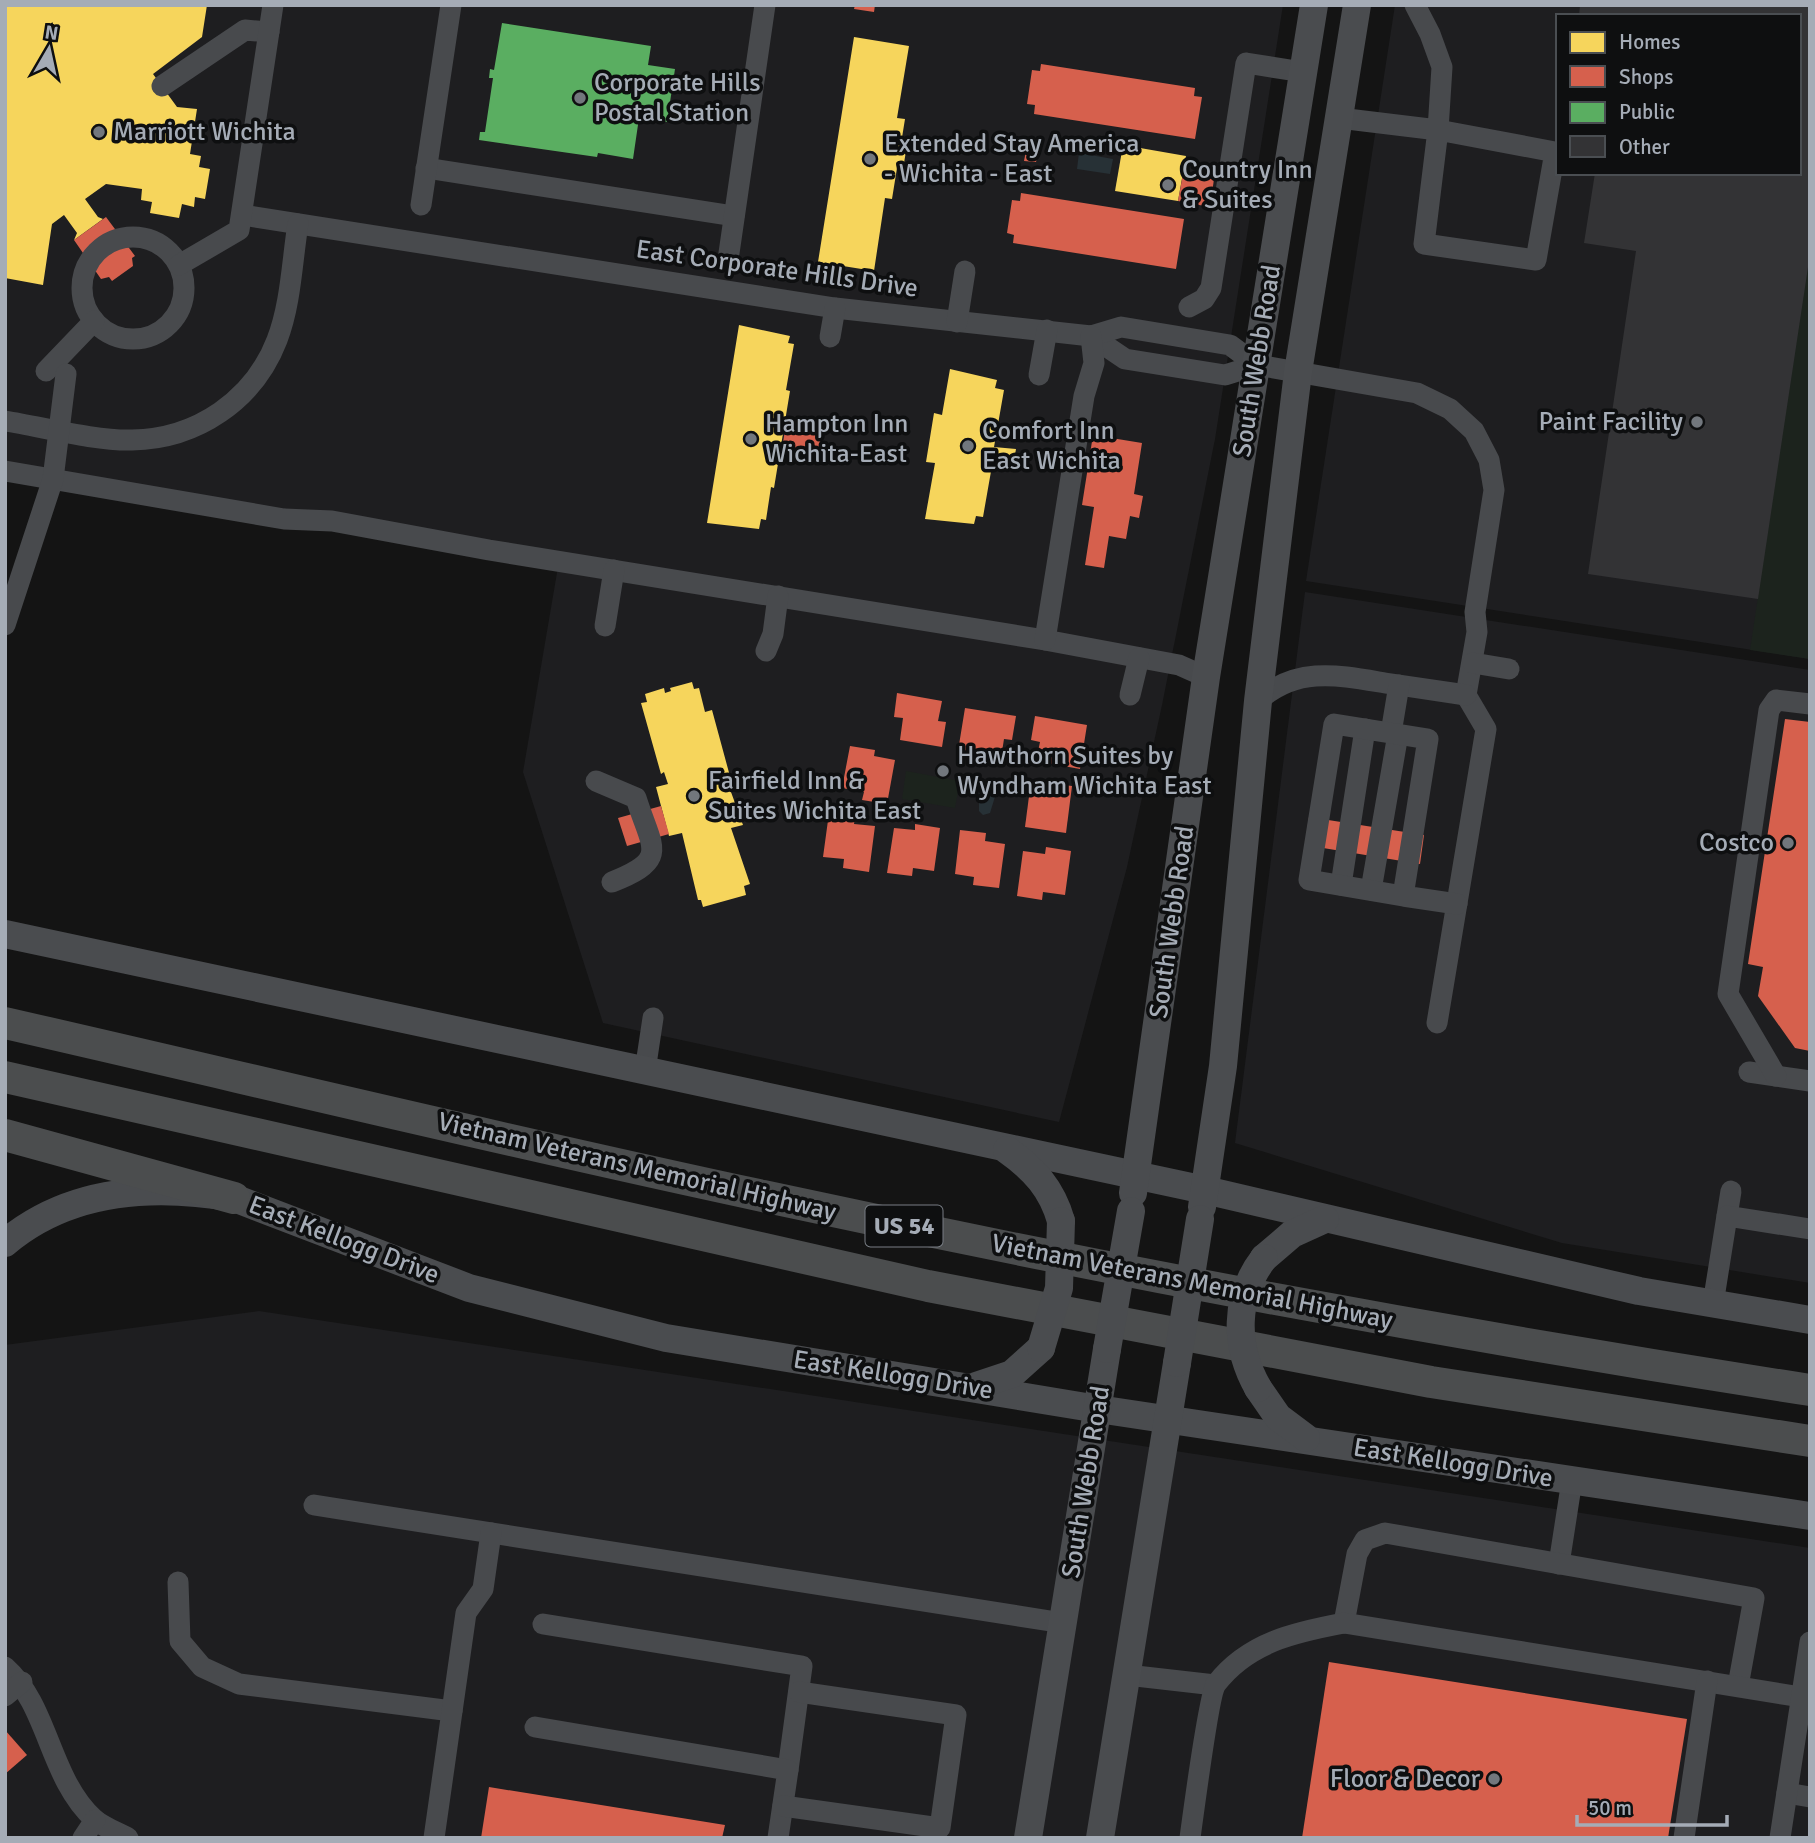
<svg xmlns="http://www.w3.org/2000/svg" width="1815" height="1843" font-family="Signika,sans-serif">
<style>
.built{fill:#1e1e20;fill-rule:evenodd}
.green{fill:#1c231d}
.water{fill:#273136}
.homes{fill:#f6d55c}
.shops{fill:#d6604d}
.public{fill:#5aae61}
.building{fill:#333335}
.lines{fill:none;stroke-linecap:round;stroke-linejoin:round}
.minor{stroke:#484a4d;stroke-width:21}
.major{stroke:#4a4c4f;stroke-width:28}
.highway{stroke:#4b4d4e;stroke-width:32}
.major-bridge{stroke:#4a4c4f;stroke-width:28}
.poi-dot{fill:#72777d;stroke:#0e0f10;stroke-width:2.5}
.labels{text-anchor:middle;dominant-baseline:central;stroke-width:7;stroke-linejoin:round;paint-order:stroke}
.shield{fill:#0e0f10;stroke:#787d84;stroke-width:2}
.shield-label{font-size:24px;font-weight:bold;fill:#a5acb6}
.poi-label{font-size:26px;fill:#a5acb6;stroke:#0e0f10;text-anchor:start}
.street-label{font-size:26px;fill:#a5acb6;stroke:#0e0f10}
</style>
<rect width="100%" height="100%" fill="#141414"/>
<!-- built -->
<g class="built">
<polygon points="5,5 1283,5 1215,439 1162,705 1127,867 1059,1122 603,1023 523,772 559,561 5,472"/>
<path d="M1395 5H1810V659L1306 581ZM1558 16H1799V173H1558Z"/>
<polygon points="1305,592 1810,670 1810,1283 1562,1243 1235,1143"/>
<polygon points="259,1311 1810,1548 1810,1838 5,1838 5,1345"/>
</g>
<!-- green -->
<g class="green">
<polygon points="1807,271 1810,271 1810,659 1750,650"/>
<polygon points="906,771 960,781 955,808 902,799"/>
</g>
<!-- water -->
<g class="water">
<polygon points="1079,153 1113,159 1110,174 1077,169"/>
<polygon points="985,783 993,783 997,790 990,813 983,815 979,811 979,792"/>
</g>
<!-- homes -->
<g class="homes">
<polygon points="5,5 207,5 202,37 153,74 177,107 197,109 190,154 201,156 199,167 210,169 205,199 195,197 194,207 182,204 179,218 150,213 152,202 141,200 142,189 106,184 85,199 98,217 103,219 74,240 77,233 64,215 52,224 43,285 5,278"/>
<polygon points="854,37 909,46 897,118 905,119 900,150 906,151 903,169 897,168 892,199 885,198 874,271 818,262"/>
<polygon points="1123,145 1186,156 1178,201 1115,191"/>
<polygon points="739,325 790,336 788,343 794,344 786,390 790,391 774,488 771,487 766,520 761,519 759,529 707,523"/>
<polygon points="950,369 997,380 995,388 1004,390 994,447 1016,449 1013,466 993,460 983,517 976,516 974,524 925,519 935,463 926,462 934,413 942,415"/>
<polygon points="692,682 694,689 699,688 705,712 712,710 731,780 727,781 743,825 731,828 750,884 744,886 746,895 703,907 701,900 698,900 682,833 669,836 656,787 668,784 664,772 661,774 641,703 647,702 645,694 664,688 665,693 671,691 670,688"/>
</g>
<!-- shops -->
<g class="shops">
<polygon points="855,5 875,5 874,12 854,9"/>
<polygon points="1041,64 1195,88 1194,96 1202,97 1195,139 1034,114 1035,105 1027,104 1032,70 1040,71"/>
<polygon points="1027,146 1039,149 1036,162 1024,161"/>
<polygon points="1183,174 1214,179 1210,207 1178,201"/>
<polygon points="1021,193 1184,219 1176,269 1013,243 1014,235 1007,233 1012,200 1020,201"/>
<polygon points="106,217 135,256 132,258 133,266 112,281 109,277 101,279 74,240"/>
<polygon points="786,424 822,430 817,461 781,455"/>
<polygon points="1093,435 1142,443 1134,494 1143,496 1139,518 1130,516 1126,539 1109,536 1104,568 1085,565 1094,507 1082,505"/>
<polygon points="897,693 942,701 938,721 946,722 942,747 900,740 903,718 894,717"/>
<polygon points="965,708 1016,716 1012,740 1004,739 1001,758 958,751"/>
<polygon points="1035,716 1087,725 1080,769 1036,761 1040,742 1031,740"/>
<polygon points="1785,719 1810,722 1810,1051 1795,1048 1758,996 1763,967 1748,964"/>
<polygon points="850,746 875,750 874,756 895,760 887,804 862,800 864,792 842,788"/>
<polygon points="1031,781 1072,786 1066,833 1025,827"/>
<polygon points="661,806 669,834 627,846 618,818"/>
<polygon points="829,813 855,817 854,824 875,826 869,872 843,868 844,859 823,857"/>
<polygon points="1309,817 1424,835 1420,864 1305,845"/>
<polygon points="915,824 940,828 934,871 913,868 912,876 887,873 894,828 915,830"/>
<polygon points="960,830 986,833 985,841 1005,844 999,888 973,885 974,877 955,874"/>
<polygon points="1046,847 1071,851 1065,895 1043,892 1042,900 1017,896 1023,851 1045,854"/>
<polygon points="1329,1662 1687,1719 1668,1838 1302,1838"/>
<polygon points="5,1730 27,1755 5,1774"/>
<polygon points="489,1787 725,1825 722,1838 481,1838"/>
</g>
<!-- public -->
<polygon class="public" points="502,23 651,46 648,65 675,69 667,122 639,118 633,159 598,153 597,157 479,140 480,132 485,132 493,78 489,78 490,69 494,70"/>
<!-- building -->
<polygon class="building" points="1580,5 1810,5 1810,254 1758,599 1588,574 1636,251 1584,243 1595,173 1799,173 1799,16 1579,16"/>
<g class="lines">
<!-- minor -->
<g class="minor">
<polyline points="162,86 245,30 269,32"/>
<polyline points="1339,118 1438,130 1424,244 1536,260 1555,152 1438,130 1442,67 1430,34 1415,5"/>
<polyline points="426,168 734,216"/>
<polyline points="421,205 451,5"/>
<polyline points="242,215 835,308 1091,336 1125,359 1225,375 1257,365 1417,393 1450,409 1474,431 1489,460 1494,490 1475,612 1477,632 1466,695 1486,729 1437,1023"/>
<circle cx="133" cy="288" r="51"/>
<polyline points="729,253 765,5"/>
<polyline points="179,265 239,230 273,5"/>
<polyline points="1189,307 1204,299 1211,288 1246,63 1303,72"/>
<polyline points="957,322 965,271"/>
<polyline points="1091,336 1121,327 1230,345 1257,365"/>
<polyline points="830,337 835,308"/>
<polyline points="46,371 94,321"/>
<polyline points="1039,375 1047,330"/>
<path d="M5 421C43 427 95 441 132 440 197 439 254 400 277 340 291 304 292 261 298 224"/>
<polyline points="5,471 284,519 332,521 489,550 1045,640 1179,665 1206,677"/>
<polyline points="5,625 53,479 66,374"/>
<polyline points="605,626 614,570"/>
<polyline points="1045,640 1084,396 1094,363 1091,336"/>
<polyline points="766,651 773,634 778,596"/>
<polyline points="1473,663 1509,669"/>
<polyline points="1130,695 1139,658"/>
<path d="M1258 701C1296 666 1338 675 1385 683 1412 687 1439 691 1466 695"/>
<polyline points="1391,733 1399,685"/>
<path d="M596 781 636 798C652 849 670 859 612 882"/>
<polyline points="1341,885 1365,729"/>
<polyline points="1371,890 1398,734"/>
<polyline points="1403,896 1309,880 1334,724 1428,739 1403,896 1457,904"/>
<polyline points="645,1071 653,1018"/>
<polyline points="1749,1072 1810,1081"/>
<polyline points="1776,1076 1728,994 1769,710 1776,700 1810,704"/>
<polyline points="1727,1216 1731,1191"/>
<polyline points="1713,1304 1727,1216 1810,1229"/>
<polyline points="314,1505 1063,1623"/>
<polyline points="1559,1564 1572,1480"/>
<polyline points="178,1582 180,1641 202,1667 239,1684 452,1711"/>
<polyline points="1344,1623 1357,1554 1365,1540 1385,1533 1754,1598 1738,1686"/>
<polyline points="543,1624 802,1666 788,1770"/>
<path d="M5 1667C49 1706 49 1778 94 1819 103 1827 117 1832 128 1838"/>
<polyline points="1127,1675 1215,1685"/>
<polyline points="5,1696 22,1682"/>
<polyline points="535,1727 788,1770 778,1838"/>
<polyline points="1787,1793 1810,1797"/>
<polyline points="783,1806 940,1828 956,1715 799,1692"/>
<polyline points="83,1838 95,1820"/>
<polyline points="434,1838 466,1613 483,1589 491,1533"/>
<path d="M1190 1838C1193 1816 1209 1694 1216 1684 1248 1642 1296 1632 1344 1623L1801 1697"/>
<polyline points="1684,1838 1707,1681"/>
<polyline points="1780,1838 1810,1642"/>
</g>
<!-- major -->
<g class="major">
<polyline points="5,934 1205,1190 1639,1291 1810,1320"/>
<path d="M1007 1150C1034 1169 1052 1189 1061 1221"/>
<polyline points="1133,1193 1206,677 1314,5"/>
<polyline points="1202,1207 1223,1066 1258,701 1298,372 1357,5"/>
<path d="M5 1243C70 1188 154 1184 234 1198L469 1288 666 1338 1098 1409 1810 1516"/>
<polyline points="1264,1258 1292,1234 1325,1219"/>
<polyline points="976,1386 1012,1374 1041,1348"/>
<polyline points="1258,1388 1278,1417 1306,1438"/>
<polyline points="1028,1838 1107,1349"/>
<polyline points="1100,1838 1177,1363"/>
</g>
<!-- highway -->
<g class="highway">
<path d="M5 1023C258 1081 510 1142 763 1196 1110 1271 1459 1336 1810 1390"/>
<polyline points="5,1077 928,1286 1431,1382 1810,1441"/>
<polyline points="5,1135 234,1198"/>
</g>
<!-- major-bridge -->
<g class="major-bridge">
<polyline points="1041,1348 1059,1288 1061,1221"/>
<polyline points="1107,1349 1131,1211"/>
<polyline points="1177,1363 1200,1219"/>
<path d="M1258 1388C1234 1346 1234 1297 1264 1258"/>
</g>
</g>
<!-- markers -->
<g class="poi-dot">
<circle cx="580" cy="98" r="7"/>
<circle cx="99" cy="132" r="7"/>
<circle cx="870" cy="159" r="7"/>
<circle cx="1168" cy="185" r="7"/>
<circle cx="1697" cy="422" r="7"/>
<circle cx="751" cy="439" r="7"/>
<circle cx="968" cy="446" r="7"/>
<circle cx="943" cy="771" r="7"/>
<circle cx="694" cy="796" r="7"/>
<circle cx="1788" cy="843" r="7"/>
<circle cx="1494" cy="1779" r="7"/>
</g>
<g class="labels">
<!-- shield labels -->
<rect class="shield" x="865.5" y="1205.5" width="77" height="41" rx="5"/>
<g class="shield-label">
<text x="904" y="1226">US 54</text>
</g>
<!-- poi labels -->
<g class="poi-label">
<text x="594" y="83">Corporate Hills<tspan x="594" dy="30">Postal Station</tspan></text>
<text x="113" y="132">Marriott Wichita</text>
<text x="884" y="144">Extended Stay America<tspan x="884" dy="30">- Wichita - East</tspan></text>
<text x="1182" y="170">Country Inn<tspan x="1182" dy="30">&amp; Suites</tspan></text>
<text x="1683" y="422" text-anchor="end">Paint Facility</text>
<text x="765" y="424">Hampton Inn<tspan x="765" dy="30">Wichita-East</tspan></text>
<text x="982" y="431">Comfort Inn<tspan x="982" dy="30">East Wichita</tspan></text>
<text x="957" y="756">Hawthorn Suites by<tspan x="957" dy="30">Wyndham Wichita East</tspan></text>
<text x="708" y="781">Fairfield Inn &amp;<tspan x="708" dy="30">Suites Wichita East</tspan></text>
<text x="1774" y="843" text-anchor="end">Costco</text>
<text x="1480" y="1779" text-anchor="end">Floor &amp; Decor</text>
</g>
<!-- street labels -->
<g class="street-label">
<text transform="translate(777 269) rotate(8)">East Corporate Hills Drive</text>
<text transform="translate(1257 361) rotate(-81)">South Webb Road</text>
<text transform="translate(1172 922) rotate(-82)">South Webb Road</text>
<text transform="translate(637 1167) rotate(13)">Vietnam Veterans Memorial Highway</text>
<text transform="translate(344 1240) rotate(21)">East Kellogg Drive</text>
<text transform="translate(1192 1282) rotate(11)">Vietnam Veterans Memorial Highway</text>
<text transform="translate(893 1375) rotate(9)">East Kellogg Drive</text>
<text transform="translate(1453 1463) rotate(9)">East Kellogg Drive</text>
<text transform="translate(1086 1482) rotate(-81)">South Webb Road</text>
</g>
</g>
<!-- border -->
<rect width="1815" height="1843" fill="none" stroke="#a5acb6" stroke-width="14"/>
<!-- legend -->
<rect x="1556" y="14" width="245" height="161" fill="#0e0f10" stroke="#4a4e52" stroke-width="2"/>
<rect x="1570" y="32" width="35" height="21" fill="#f6d55c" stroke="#4a4e52" stroke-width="2"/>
<text x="1619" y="49" font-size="21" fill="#a5acb6">Homes</text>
<rect x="1570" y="66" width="35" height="21" fill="#d6604d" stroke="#4a4e52" stroke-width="2"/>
<text x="1619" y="84" font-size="21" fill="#a5acb6">Shops</text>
<rect x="1570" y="102" width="35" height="21" fill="#5aae61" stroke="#4a4e52" stroke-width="2"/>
<text x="1619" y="119" font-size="21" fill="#a5acb6">Public</text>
<rect x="1570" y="136" width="35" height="21" fill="#333335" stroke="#4a4e52" stroke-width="2"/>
<text x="1619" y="154" font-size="21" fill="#a5acb6">Other</text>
<!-- north arrow -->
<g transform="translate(49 49) rotate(9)" stroke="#0e0f10" stroke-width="5" paint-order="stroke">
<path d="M0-5L12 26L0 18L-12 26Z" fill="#a5acb6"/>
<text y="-10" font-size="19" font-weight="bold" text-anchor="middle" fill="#a5acb6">N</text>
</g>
<!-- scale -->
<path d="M1577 1815v10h150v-10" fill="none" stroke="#a5acb6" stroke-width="3.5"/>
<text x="1588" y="1815" font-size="21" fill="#a5acb6" stroke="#0e0f10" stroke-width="5" paint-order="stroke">50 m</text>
</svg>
